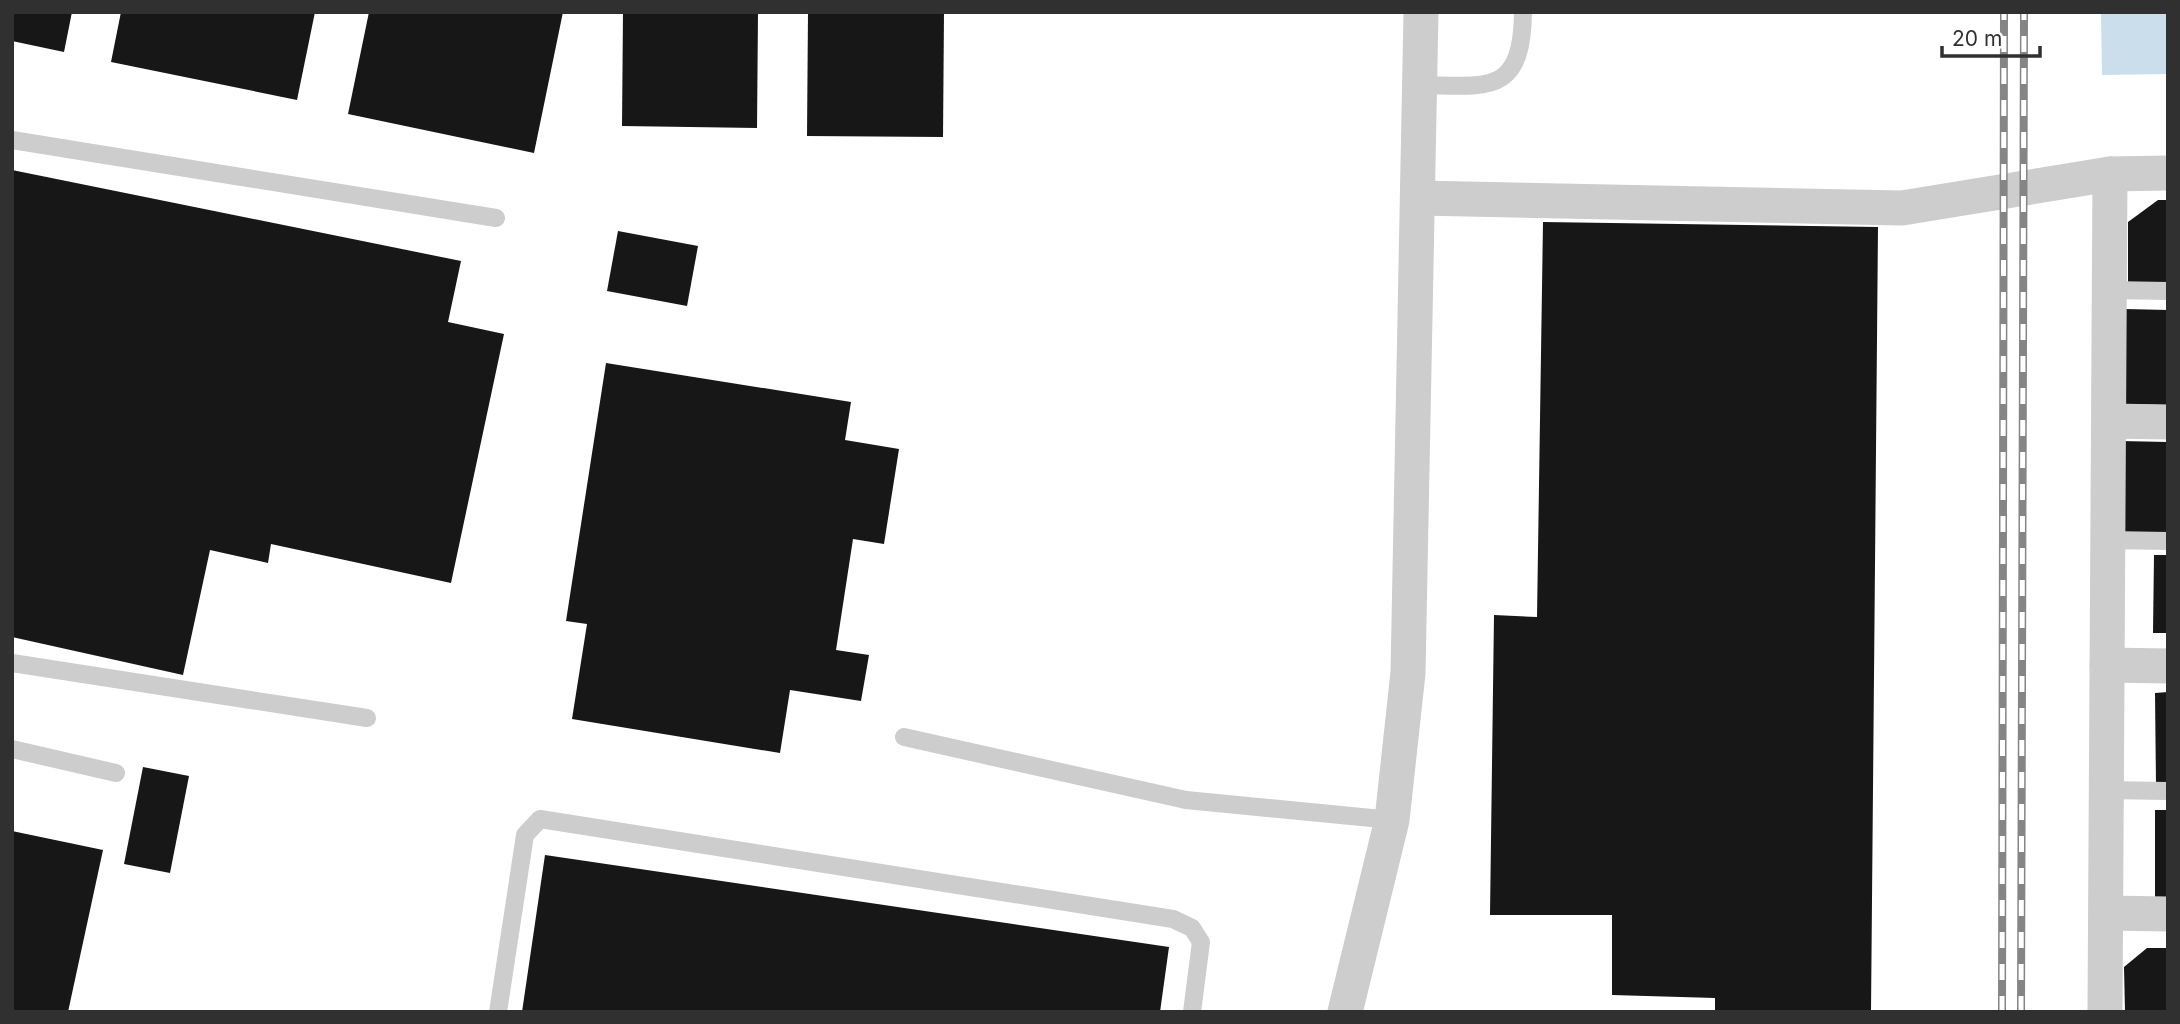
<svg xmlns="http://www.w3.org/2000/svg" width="2180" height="1024" font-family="Inter,sans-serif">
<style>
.water{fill:#cbdeec}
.building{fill:#171717}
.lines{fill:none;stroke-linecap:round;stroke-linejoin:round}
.lane{stroke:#cdcdcd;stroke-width:18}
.street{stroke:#cdcdcd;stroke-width:35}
.rail-casing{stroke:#858585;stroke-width:8}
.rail{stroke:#fff;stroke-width:5;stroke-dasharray:16;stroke-linecap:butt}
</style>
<rect width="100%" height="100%" fill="#fff"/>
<!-- water -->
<polygon class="water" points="2101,12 2168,12 2168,74 2102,75"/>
<!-- building -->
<g class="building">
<polygon points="12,12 72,12 64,52 12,41"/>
<polygon points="121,12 315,12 297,100 111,62"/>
<polygon points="369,12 563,12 534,153 348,114"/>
<polygon points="623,12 758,12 757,128 622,126"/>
<polygon points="808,12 944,12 943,137 807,136"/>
<polygon points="12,170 461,261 448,322 504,334 451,583 271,544 268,563 210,550 183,675 12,637"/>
<polygon points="2158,200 2168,200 2168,284 2128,284 2128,222"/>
<polygon points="1543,222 1878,227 1871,1012 1715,1012 1715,998 1612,995 1612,915 1490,915 1494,615 1537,617"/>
<polygon points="618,231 698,246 687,306 607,291"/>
<polygon points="2125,309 2168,310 2168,405 2125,404"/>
<polygon points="606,363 851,402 845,440 899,449 884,544 853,539 836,650 869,655 861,701 790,690 780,753 572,719 587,624 566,621"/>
<polygon points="2120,441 2168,442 2168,537 2119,536"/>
<polygon points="2154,555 2168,555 2168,633 2153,633"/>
<polygon points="2168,692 2168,785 2156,785 2155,693"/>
<polygon points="143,767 189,776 170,873 124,864"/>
<rect x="2155" y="810" width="13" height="88"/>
<polygon points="12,831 103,850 68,1012 12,1012"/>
<polygon points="545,855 1169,947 1160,1012 522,1012"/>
<polygon points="2147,948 2168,948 2168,1012 2125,1012 2124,967"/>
</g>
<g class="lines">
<!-- lane -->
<g class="lane">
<path d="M1420 85C1488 86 1522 96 1523 12"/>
<polyline points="12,140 496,218"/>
<polyline points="2109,290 2168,291"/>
<polyline points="2108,540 2168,541"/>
<polyline points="12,663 367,718"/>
<polyline points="904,737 1186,800 1392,820"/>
<polyline points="12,749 116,773"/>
<polyline points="2106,790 2168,791"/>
<polyline points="498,1012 525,835 540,819 1173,919 1192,928 1201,942 1192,1012"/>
</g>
<!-- street -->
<g class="street">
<polyline points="1418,198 1902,208 2110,174 2168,173"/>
<polyline points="2109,421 2168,422"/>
<polyline points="2107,665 2168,666"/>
<polyline points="2106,913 2168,914"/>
<polyline points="1345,1012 1392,820 1408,673 1421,12"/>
<polyline points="2105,1012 2110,174"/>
</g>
<defs>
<g id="rail">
<polyline points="2002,1012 2004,12"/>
<polyline points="2021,1012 2024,12"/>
</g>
</defs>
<!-- rail casing -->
<use href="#rail" class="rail-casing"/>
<!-- rail -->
<use href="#rail" class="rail"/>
</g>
<!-- border -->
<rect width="2180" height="1024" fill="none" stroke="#303030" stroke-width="28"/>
<!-- scale -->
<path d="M1942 46v10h98v-10" fill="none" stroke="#303030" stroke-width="3.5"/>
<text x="1952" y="46" font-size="21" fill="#303030" stroke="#ffffff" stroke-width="5" paint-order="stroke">20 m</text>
</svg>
